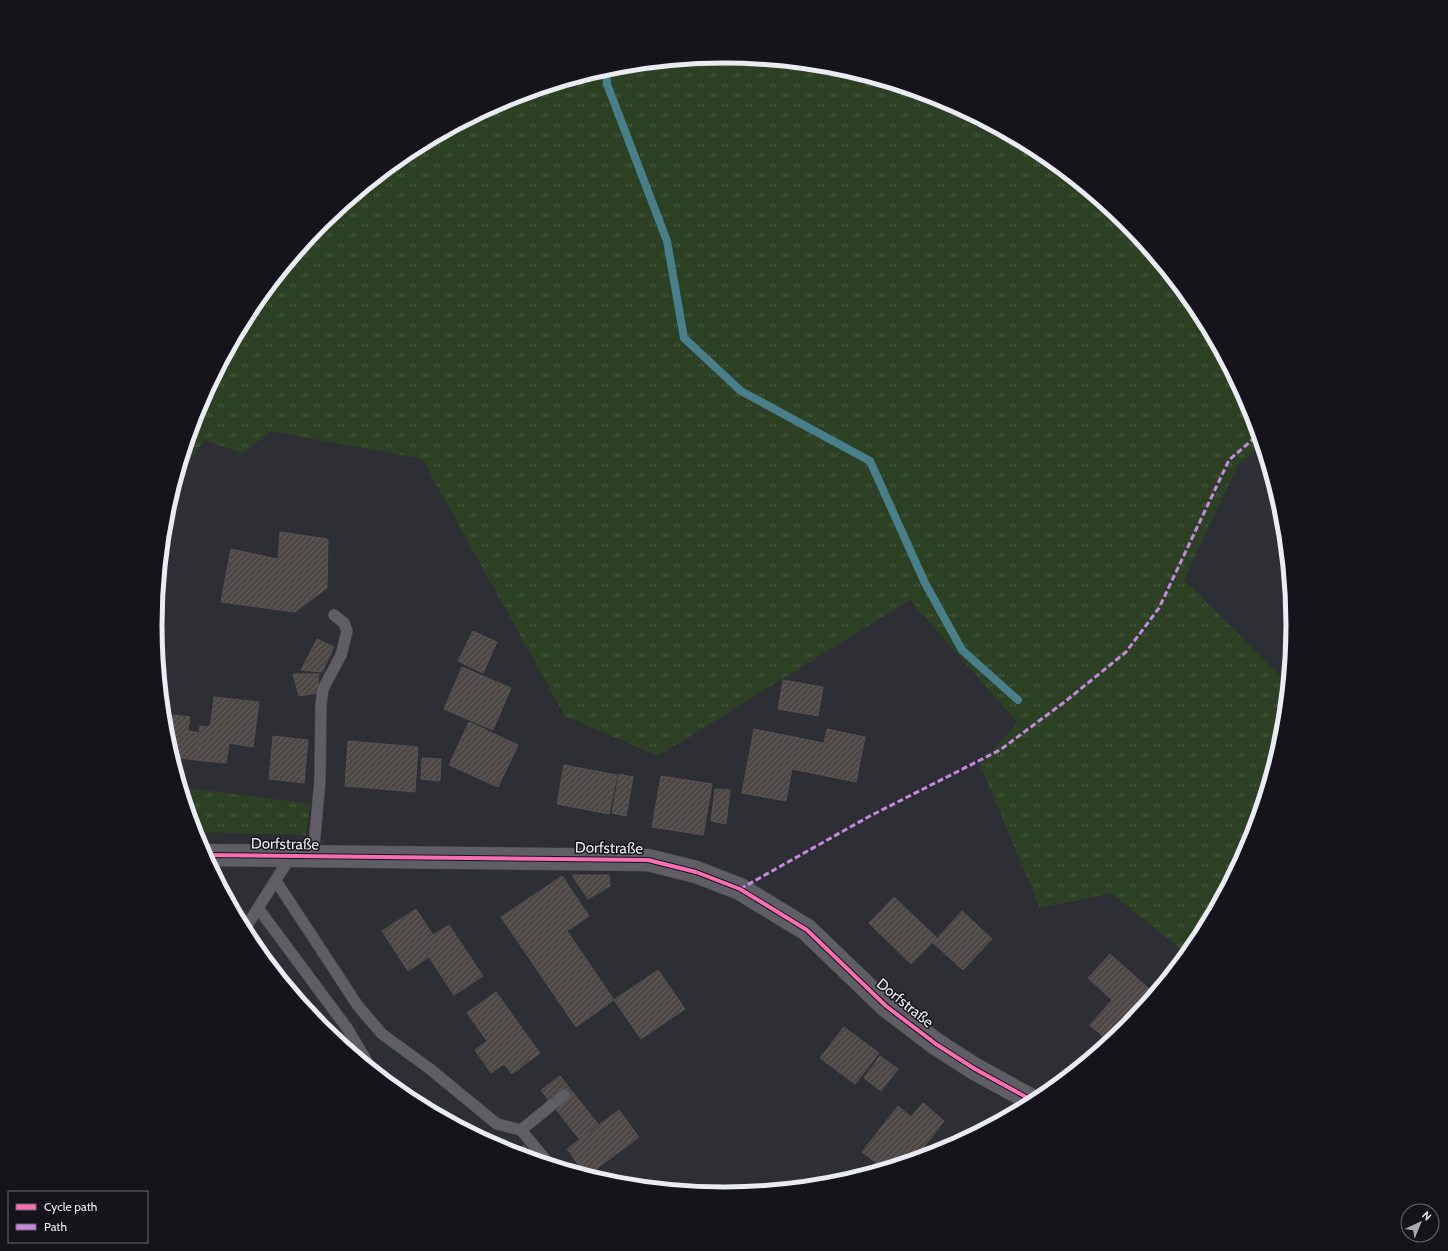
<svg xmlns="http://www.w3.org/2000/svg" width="1448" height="1251" font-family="Cabin,sans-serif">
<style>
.grass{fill:url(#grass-tufts)}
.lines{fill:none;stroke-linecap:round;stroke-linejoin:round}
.stream{stroke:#487f8b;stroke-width:8}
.building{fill:url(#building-hatch);stroke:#545253}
.service-casing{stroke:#494950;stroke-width:12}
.minor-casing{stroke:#494950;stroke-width:23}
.service{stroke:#5e5e64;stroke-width:11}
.minor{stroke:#5e5e64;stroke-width:22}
.quiet{stroke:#c787e3;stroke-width:3;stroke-dasharray:6 3;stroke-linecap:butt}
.cycleway-casing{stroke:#14141a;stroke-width:6}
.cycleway{stroke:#f96db3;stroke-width:4}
.labels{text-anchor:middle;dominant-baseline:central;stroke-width:3;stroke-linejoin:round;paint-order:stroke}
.street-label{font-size:15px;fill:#ebebf4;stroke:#14141a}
.rim{fill:none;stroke:#ebebf4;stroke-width:5}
</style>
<defs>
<pattern id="grass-tufts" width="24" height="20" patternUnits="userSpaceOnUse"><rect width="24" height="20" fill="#2c4023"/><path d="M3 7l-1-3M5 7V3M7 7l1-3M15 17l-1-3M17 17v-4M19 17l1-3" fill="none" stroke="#4b5c44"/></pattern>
<pattern id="building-hatch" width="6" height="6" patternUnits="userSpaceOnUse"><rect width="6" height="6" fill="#4d4845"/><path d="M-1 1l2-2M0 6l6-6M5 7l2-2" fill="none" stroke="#676360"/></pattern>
</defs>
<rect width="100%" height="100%" fill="#2e2e35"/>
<!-- grass -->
<g class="grass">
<polygon points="724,56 835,67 942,99 1041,152 1127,223 1198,309 1250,408 1262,446 1238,465 1184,580 1288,683 1283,737 1250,844 1197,942 1187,954 1111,893 1040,908 980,764 1018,723 910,600 658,756 565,716 422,459 271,431 243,453 204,440 175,484 198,407 251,309 321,223 408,152 506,99 613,67"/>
<polygon points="181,787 310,804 306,835 194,832"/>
</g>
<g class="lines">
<!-- stream -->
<polyline class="stream" points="606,69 607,84 667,241 684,338 741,391 870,461 925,583 962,650 1018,700"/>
</g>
<!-- building -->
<g class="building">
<polygon points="280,532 328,539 327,588 295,612 221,602 231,549 278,559"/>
<polygon points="473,631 497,642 483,673 458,661"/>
<polygon points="317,639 334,647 322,672 301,670"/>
<polygon points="462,667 511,688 493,730 444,709"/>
<polygon points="293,674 319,674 317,693 299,696"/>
<polygon points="783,680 823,687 818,716 778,709"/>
<polygon points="161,695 168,696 165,715 163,715"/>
<polygon points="214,697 259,702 253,747 229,743 226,763 196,760 200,726 208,727 211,723"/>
<polygon points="173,715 190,717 188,731 200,733 196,760 172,757 165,736 164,722 172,723"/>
<polygon points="469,722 518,745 498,787 449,765"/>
<polygon points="754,729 824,743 827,729 865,737 856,782 792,769 786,801 742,793"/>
<polygon points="273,736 308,740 304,783 269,779"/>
<polygon points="348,741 418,747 415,792 345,786"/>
<polygon points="422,758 441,759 440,781 421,779"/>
<polygon points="564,765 617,775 609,814 557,804"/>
<polygon points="619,774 633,777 626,816 612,813"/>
<polygon points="661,776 712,784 703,835 652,827"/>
<polygon points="715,789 730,790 726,824 711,821"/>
<polygon points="572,875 609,875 610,886 588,899"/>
<polygon points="562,876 589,916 567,931 614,1000 576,1027 501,917"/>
<polygon points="894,897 937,938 911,964 869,923"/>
<polygon points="416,909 433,935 449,925 483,976 454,995 429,957 408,971 382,931"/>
<polygon points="962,911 992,939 963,970 933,943"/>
<polygon points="1110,954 1155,994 1127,1028 1109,1042 1090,1025 1112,1000 1088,978"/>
<polygon points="658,970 685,1009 641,1039 614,1000"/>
<polygon points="496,992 540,1053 512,1074 504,1064 491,1073 475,1050 487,1041 467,1013"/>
<polygon points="844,1027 879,1053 855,1084 820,1058"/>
<polygon points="880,1056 898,1069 881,1091 864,1078"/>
<polygon points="560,1076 598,1124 579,1139 541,1090"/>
<polygon points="923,1103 944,1121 913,1161 884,1169 862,1152 898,1106 911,1117"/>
<polygon points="619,1110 639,1137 587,1176 567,1149"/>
<polygon points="524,1145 537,1161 512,1154"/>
</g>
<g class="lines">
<defs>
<g id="service">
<polyline points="313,857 320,780 321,705 323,689 341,655 347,631 344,623 334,615"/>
<polyline points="276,881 358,1006 382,1034 430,1069 497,1124 521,1130 550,1165"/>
<polyline points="258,908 347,1028 372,1070"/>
<polyline points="244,930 291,856"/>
<polyline points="521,1130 564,1095"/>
</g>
<polyline id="minor" points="204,855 648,860 696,872 740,889 807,930 886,1006 936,1044 975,1069 1035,1102"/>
</defs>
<!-- service casing -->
<use href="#service" class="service-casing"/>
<!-- minor casing -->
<use href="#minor" class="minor-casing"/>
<!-- service -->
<use href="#service" class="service"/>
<!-- minor -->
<use href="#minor" class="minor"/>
<!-- quiet -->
<polyline class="quiet" points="740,889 870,816 1000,750 1067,700 1126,652 1159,608 1229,460 1258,435"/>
<defs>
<polyline id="cycleway" points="204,855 648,860 696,872 740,889 807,930 886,1006 936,1044 975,1069 1035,1102"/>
</defs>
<!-- cycleway casing -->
<use href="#cycleway" class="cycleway-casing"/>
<!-- cycleway -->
<use href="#cycleway" class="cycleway"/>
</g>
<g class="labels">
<!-- street labels -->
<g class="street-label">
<text transform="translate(285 844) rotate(1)">Dorfstraße</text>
<text transform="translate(609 848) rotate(1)">Dorfstraße</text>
<text transform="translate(905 1003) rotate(39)">Dorfstraße</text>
</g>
</g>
<!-- crop -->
<path d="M0 0H1448V1251H0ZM162 625a562 562 0 1 1 1124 0a562 562 0 1 1-1124 0Z" fill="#14141a" fill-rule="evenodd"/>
<path class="rim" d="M162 625a562 562 0 1 1 1124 0a562 562 0 1 1-1124 0Z"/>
<!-- legend -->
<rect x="8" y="1191" width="140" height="52" fill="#14141a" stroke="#6a6a71"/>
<rect x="16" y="1204" width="20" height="6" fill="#f96db3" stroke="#6a6a71"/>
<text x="44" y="1211" font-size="12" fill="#ebebf4">Cycle path</text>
<rect x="16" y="1224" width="20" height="6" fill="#c787e3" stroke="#6a6a71"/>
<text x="44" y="1231" font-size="12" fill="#ebebf4">Path</text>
<!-- north arrow -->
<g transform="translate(1420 1223) rotate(44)"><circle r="19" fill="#14141a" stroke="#6a6a71"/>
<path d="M0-3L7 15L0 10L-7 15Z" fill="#a9a9b1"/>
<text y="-6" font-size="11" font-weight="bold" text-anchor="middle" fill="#ebebf4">N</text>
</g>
</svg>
